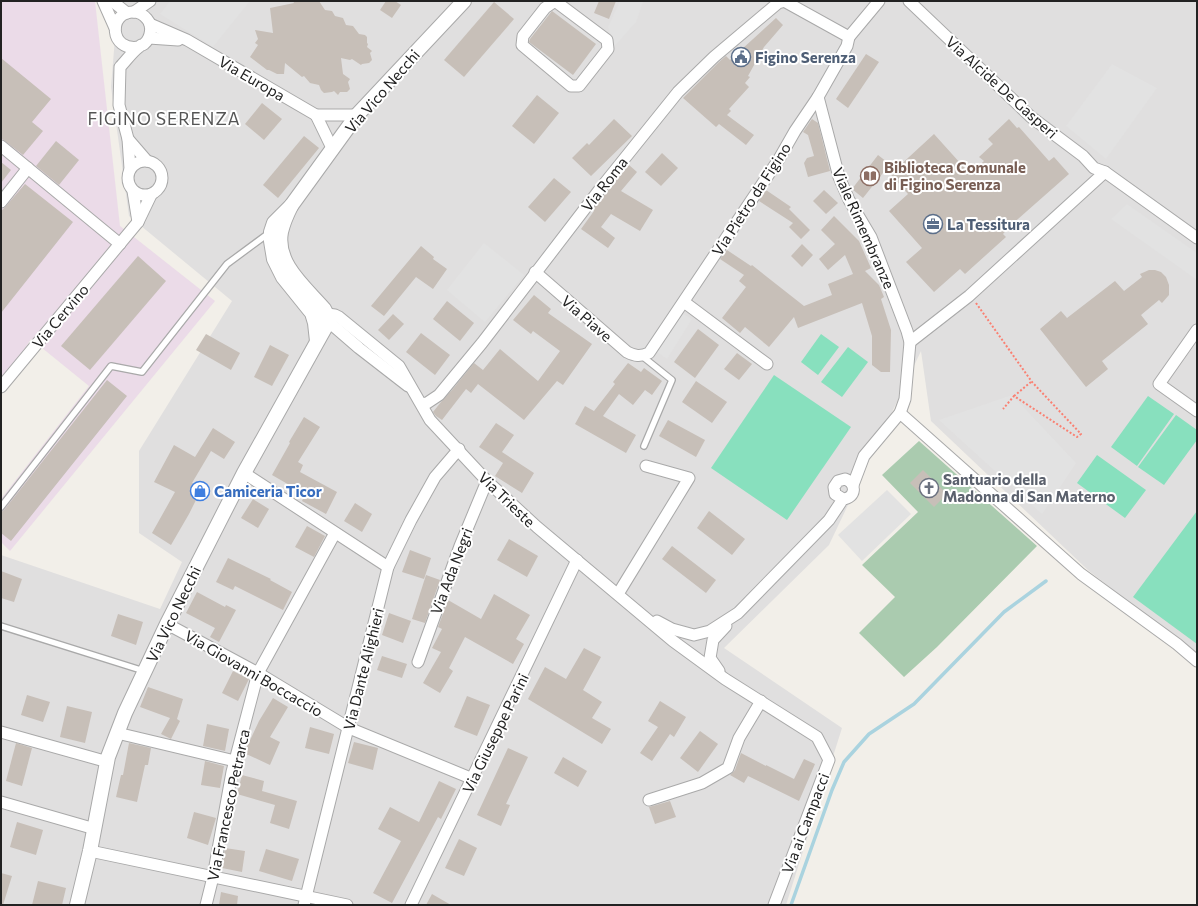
<svg xmlns="http://www.w3.org/2000/svg" width="1198" height="906" font-family="Commissioner,sans-serif">
<style>
.residential{fill:#e0dfdf}
.industrial{fill:#ebdbe8}
.cemetery{fill:#aacbaf}
.pitch{fill:#88e0be}
.parking{fill:#e2e2e2}
.lines{fill:none;stroke-linecap:round;stroke-linejoin:round}
.stream{stroke:#aad3df;stroke-width:3.5}
.building{fill:#c7bfb8}
.service-casing{stroke:#a9a9a9;stroke-width:8}
.minor-casing{stroke:#a9a9a9;stroke-width:13}
.tertiary-casing{stroke:#a9a9a9;stroke-width:16}
.path{stroke:#fa8072;stroke-width:2;stroke-dasharray:2 2;stroke-linecap:butt}
.service{stroke:#fff;stroke-width:5.5}
.minor{stroke:#fff;stroke-width:11}
.tertiary{stroke:#fff;stroke-width:14}
.labels{text-anchor:middle;dominant-baseline:central;stroke-width:4;stroke-linejoin:round;paint-order:stroke}
.service-label{font-size:15px;font-weight:bold;fill:#4e5e75;stroke:#fff;text-anchor:start}
.street-label{font-size:15px;fill:#222;stroke:#fff}
.education-label{font-size:15px;font-weight:bold;fill:#785e54;stroke:#fff;text-anchor:start}
.worship-label{font-size:15px;font-weight:bold;fill:#5b616d;stroke:#fff;text-anchor:start}
.shop-label{font-size:15px;font-weight:bold;fill:#366cbe;stroke:#fff;text-anchor:start}
.quarter-label{font-size:17px;letter-spacing:1px;fill:#555;stroke:#fff}
</style>
<rect width="100%" height="100%" fill="#f2efe9"/>
<!-- residential -->
<polygon class="residential" points="118,1 1197,1 1197,655 1089,571 931,421 921,351 829,545 724,648 842,728 786,905 1,905 1,555 160,609 182,562 139,533 139,451 232,301 129,216 111,87"/>
<!-- industrial -->
<polygon class="industrial" points="1,1 95,1 120,226 215,301 10,551 1,542 1,499 89,386 31,339 1,385"/>
<!-- cemetery -->
<polygon class="cemetery" points="919,441 1037,546 937,647 904,677 859,633 895,597 862,565 918,512 882,475"/>
<!-- pitch -->
<g class="pitch">
<polygon points="821,334 839,347 818,375 801,362"/>
<polygon points="848,347 868,362 842,397 821,382"/>
<polygon points="774,375 851,427 787,520 711,468"/>
<polygon points="1148,396 1174,414 1137,466 1111,447"/>
<polygon points="1176,415 1197,430 1197,440 1164,485 1138,467"/>
<polygon points="1097,455 1146,490 1125,518 1077,483"/>
<polygon points="1197,511 1197,644 1133,597"/>
</g>
<!-- parking -->
<g class="parking">
<polygon points="170,1 250,1 213,47 160,14"/>
<polygon points="620,1 643,2 636,22 614,47 608,27"/>
<polygon points="1112,64 1157,88 1106,159 1066,126"/>
<polygon points="1127,204 1197,253 1197,280 1111,219"/>
<polygon points="484,243 524,275 485,322 447,290"/>
<polygon points="682,313 692,319 667,359 657,352"/>
<polygon points="1012,395 1076,463 1042,514 939,420"/>
<polygon points="887,490 911,514 862,561 838,535"/>
</g>
<g class="lines">
<!-- stream -->
<polyline class="stream" points="791,905 832,790 844,762 869,734 914,704 1004,612 1046,581"/>
</g>
<!-- building -->
<g class="building">
<polygon points="293,1 319,1 325,10 332,11 335,16 343,18 346,25 353,26 359,34 365,35 367,37 367,43 368,44 367,47 372,51 370,53 372,60 369,63 362,64 361,65 352,59 350,60 341,58 343,74 350,79 348,82 350,89 347,92 340,92 338,95 334,91 332,92 324,93 321,90 319,85 310,83 304,76 302,77 285,63 284,74 277,74 269,70 267,70 250,57 258,45 255,43 258,39 255,30 273,33 270,8 294,3"/>
<polygon points="386,1 395,1 401,5 392,18 380,10"/>
<polygon points="599,1 616,1 609,19 594,13"/>
<polygon points="494,2 514,19 464,77 444,60"/>
<polygon points="552,11 596,44 573,75 529,42 530,39"/>
<polygon points="776,18 783,25 764,47 748,76 750,77 745,83 749,87 729,109 731,111 727,115 754,135 746,145 719,124 716,127 683,98 719,62 726,56 730,60"/>
<polygon points="866,54 879,62 848,108 836,99"/>
<polygon points="1,58 51,99 32,122 43,131 23,155 1,138"/>
<polygon points="537,95 559,113 534,144 512,126"/>
<polygon points="262,103 282,119 264,140 245,124"/>
<polygon points="614,119 632,136 591,176 572,158 587,143 589,145"/>
<polygon points="812,119 818,123 830,171 808,177 804,163 807,158 814,156 808,135 803,132"/>
<polygon points="1009,119 1017,128 1019,127 1049,161 1054,157 1069,174 1010,226 1003,234 1006,237 965,274 960,269 934,292 906,262 922,248 889,211 908,194 886,169 863,198 852,189 878,155 896,169 934,134 970,174 984,161 979,157 993,144 988,139"/>
<polygon points="304,136 319,148 278,198 263,185"/>
<polygon points="56,141 79,160 59,185 36,166"/>
<polygon points="662,153 678,168 661,186 645,172"/>
<polygon points="1,162 11,170 1,183"/>
<polygon points="629,165 637,172 621,191 653,210 640,231 611,214 601,227 615,238 608,248 581,229 594,211 592,210"/>
<polygon points="554,178 571,192 545,222 528,207"/>
<polygon points="25,184 73,222 1,313 1,211 6,206"/>
<polygon points="766,190 791,207 789,209 810,230 801,239 789,227 793,223 759,201"/>
<polygon points="824,190 838,203 826,214 813,201"/>
<polygon points="834,216 859,241 871,268 865,271 879,285 884,297 881,299 891,330 890,372 881,372 872,365 872,336 862,303 798,328 794,317 769,347 745,327 740,333 722,318 746,287 739,281 744,275 720,259 727,250 751,266 752,265 804,306 832,295 828,284 853,274 845,255 828,270 819,259 835,244 821,230"/>
<polygon points="802,244 813,255 802,267 791,256"/>
<polygon points="421,246 434,257 433,259 447,269 433,289 416,277 384,316 371,306"/>
<polygon points="138,256 166,281 90,370 61,346"/>
<polygon points="1149,270 1155,270 1161,272 1166,277 1169,285 1169,295 1162,303 1159,300 1141,315 1148,324 1102,361 1108,369 1086,387 1040,329 1061,311 1067,318 1115,281 1124,291 1142,277 1140,274"/>
<polygon points="534,295 551,309 548,313 592,344 563,385 557,381 524,420 478,384 471,393 466,389 442,420 436,416 433,412 441,402 452,390 474,363 483,370 500,349 538,381 560,351 533,331 531,334 513,320"/>
<polygon points="447,301 474,323 460,341 433,319"/>
<polygon points="393,314 404,324 389,340 378,330"/>
<polygon points="698,329 719,345 695,378 674,362"/>
<polygon points="421,333 450,355 435,375 406,352"/>
<polygon points="206,334 240,353 231,370 196,350"/>
<polygon points="270,345 289,355 272,386 254,377"/>
<polygon points="737,353 752,364 739,380 724,369"/>
<polygon points="628,363 641,372 644,368 662,381 652,395 645,390 633,405 619,394 603,416 636,435 626,453 575,424 585,406 594,411 615,384 613,382"/>
<polygon points="107,380 127,396 11,541 1,533 1,512 4,510"/>
<polygon points="696,381 727,402 712,423 682,402"/>
<polygon points="304,417 320,427 298,462 303,465 300,472 337,492 326,514 302,501 305,494 272,475 290,443 289,442"/>
<polygon points="668,420 705,440 696,457 659,436"/>
<polygon points="496,423 514,435 502,452 534,473 522,493 495,476 503,463 479,447"/>
<polygon points="213,428 235,442 224,459 211,451 192,483 202,488 189,514 171,545 152,533 175,492 154,482 174,445 195,457"/>
<polygon points="923,470 947,494 934,507 910,483"/>
<polygon points="253,499 269,509 258,528 241,518"/>
<polygon points="355,503 372,514 362,532 344,521"/>
<polygon points="709,511 745,539 732,555 697,528"/>
<polygon points="307,526 325,536 314,557 295,547"/>
<polygon points="509,539 538,556 527,577 497,560"/>
<polygon points="672,546 716,580 706,593 662,559"/>
<polygon points="410,550 431,558 424,579 402,572"/>
<polygon points="228,558 271,579 270,580 292,592 283,610 235,586 233,590 216,582"/>
<polygon points="1,571 22,579 14,602 1,598"/>
<polygon points="426,575 440,580 425,623 412,619"/>
<polygon points="197,592 225,607 226,605 236,610 219,642 210,637 215,628 186,613"/>
<polygon points="494,594 530,615 516,639 524,644 513,664 465,637 449,668 453,671 440,693 423,683 441,652 432,648 442,629 438,627 448,600 481,619"/>
<polygon points="389,613 411,621 403,643 382,635"/>
<polygon points="118,614 143,622 136,645 111,636"/>
<polygon points="584,648 601,657 583,690 602,702 592,718 611,729 602,744 528,699 545,667 566,679"/>
<polygon points="382,656 407,664 402,678 377,670"/>
<polygon points="233,671 249,679 238,701 222,693"/>
<polygon points="148,687 183,699 177,719 180,721 171,739 161,734 170,718 140,707"/>
<polygon points="27,695 50,702 43,722 21,715"/>
<polygon points="467,696 490,705 477,736 454,727"/>
<polygon points="273,698 288,707 270,737 280,742 270,765 244,753 259,721"/>
<polygon points="660,701 686,717 674,737 670,734 652,761 640,753 658,727 648,721"/>
<polygon points="67,706 92,712 85,743 60,737"/>
<polygon points="207,724 229,729 225,751 203,746"/>
<polygon points="310,727 334,734 329,754 305,748"/>
<polygon points="700,731 718,744 698,772 680,758"/>
<polygon points="354,742 378,748 373,770 348,763"/>
<polygon points="16,743 32,748 22,786 6,781"/>
<polygon points="129,743 151,748 148,765 145,765 137,802 116,797 121,775 123,775"/>
<polygon points="508,748 528,757 506,804 510,805 501,826 477,815"/>
<polygon points="741,753 766,766 766,765 794,779 804,759 815,764 799,801 748,776 744,783 730,775 735,770"/>
<polygon points="563,757 587,771 578,787 554,773"/>
<polygon points="205,761 224,766 220,788 201,785"/>
<polygon points="242,775 264,781 262,791 297,801 289,829 270,823 275,805 237,794"/>
<polygon points="439,781 456,789 441,819 438,817 392,903 373,893 401,841 378,829 390,807 419,822"/>
<polygon points="670,801 676,817 655,824 649,807"/>
<polygon points="194,812 216,818 208,845 187,838"/>
<polygon points="17,822 43,830 36,855 10,847"/>
<polygon points="459,839 477,848 464,876 445,868"/>
<polygon points="225,848 245,851 242,872 222,868"/>
<polygon points="266,849 299,859 292,881 259,871"/>
<polygon points="1,873 12,876 3,905 1,905"/>
<polygon points="38,881 66,888 62,905 32,905"/>
<polygon points="221,892 238,896 237,905 219,905"/>
<polygon points="432,894 451,905 426,905"/>
</g>
<g class="lines">
<defs>
<g id="service">
<polyline points="642,356 672,380 644,446"/>
<polyline points="1,507 111,366 142,372 227,264 269,233"/>
<polyline points="1,626 144,671"/>
</g>
<g id="minor">
<polyline points="103,1 115,28"/>
<polyline points="112,1 127,13"/>
<polygon points="555,1 607,40 608,49 579,86 571,86 522,45 523,36 545,8"/>
<polyline points="784,1 849,37 879,1"/>
<polyline points="909,1 1031,117 1083,156 1094,168 1105,172 1197,238"/>
<polyline points="134,12 150,1"/>
<polyline points="150,24 187,40 316,115 357,115"/>
<polyline points="149,38 178,40"/>
<polyline points="818,97 839,177 849,200 871,237 907,331 910,342 905,399 900,413 864,456 853,485"/>
<polyline points="316,115 333,150"/>
<polyline points="128,139 147,161"/>
<polyline points="1,146 120,244"/>
<circle cx="145" cy="178" r="17"/>
<path d="M130 169 128 139 119 105 120 67C126 61 132 52 139 47 143 43 140 47 144 44 151 38 153 26 147 19 144 15 138 12 133 12 108 12 109 52 139 47"/>
<polyline points="133,191 138,222"/>
<polyline points="1,202 28,168"/>
<path d="M535 272 627 352C635 356 640 357 649 353L779 159 795 131 818 97 847 46 849 37"/>
<polyline points="684,302 767,364"/>
<polyline points="322,316 359,348 408,386"/>
<polyline points="323,319 327,314 335,315 339,317 399,366 430,420 487,481 537,527 673,641 725,679 817,737 829,760 774,905"/>
<polyline points="1197,330 1159,384 1197,411"/>
<polyline points="910,342 969,296 1105,172"/>
<polyline points="1,387 138,222 151,195"/>
<polyline points="422,404 427,403 439,395 482,343 600,189 678,92 714,57 778,3 785,1"/>
<polyline points="900,413 1081,574 1177,644 1197,661"/>
<polyline points="244,473 388,567"/>
<polyline points="618,594 689,478 646,466"/>
<path d="M657 621 672 629 694 635 710 631 738 613 829 520 843 499C856 498 857 483 845 479L838 481 834 487 835 494 843 499"/>
<polyline points="167,624 258,673 349,728 473,779"/>
<polyline points="418,662 460,546 487,481"/>
<polyline points="719,671 710,658 713,640 726,626"/>
<polyline points="1,732 108,762"/>
<polyline points="117,733 235,761"/>
<polyline points="649,800 702,783 728,768 739,738 761,701"/>
<polyline points="1,802 95,829"/>
<polyline points="90,851 347,905"/>
<polyline points="206,905 213,877 232,772 258,673 335,533"/>
<polyline points="304,905 388,567 411,520 435,477 459,449"/>
<polyline points="411,905 577,560"/>
</g>
<g id="tertiary">
<polyline points="317,341 315,323 312,313 283,277 274,259 271,241 271,232 274,223 291,206 357,115 464,1"/>
<path d="M77 905 90 851 108 757 125 713 167 624 244 473 326 326C328 319 328 315 324 309 306 288 275 264 281 232 283 223 287 214 291 206"/>
</g>
</defs>
<!-- service casing -->
<use href="#service" class="service-casing"/>
<!-- minor casing -->
<use href="#minor" class="minor-casing"/>
<!-- tertiary casing -->
<use href="#tertiary" class="tertiary-casing"/>
<!-- path -->
<g class="path">
<polyline points="976,303 1032,382 1081,434 1077,437 1014,396 1003,409"/>
<polyline points="1014,396 1031,382"/>
</g>
<!-- service -->
<use href="#service" class="service"/>
<!-- minor -->
<use href="#minor" class="minor"/>
<!-- tertiary -->
<use href="#tertiary" class="tertiary"/>
</g>
<!-- icons -->
<defs>
<symbol id="civic-ring" viewBox="-11 -11 22 22"><circle r="9.5" fill="#fff" stroke="#5c6f8a" stroke-width="1.5"/><path d="M-.6-6.5H3V-4.5H.6V-3L4-1V1h2V6H-6V1h2V-1L-.6-3ZM-1.2 2.5V6h2.4V2.5Z" fill="#5c6f8a"/></symbol>
<symbol id="library-ring" viewBox="-11 -11 22 22"><circle r="9.5" fill="#fff" stroke="#8d6e63" stroke-width="1.5"/><path d="M-6-4Q-3-5.5-.7-3.5V5Q-3 3-6 4ZM6-4Q3-5.5 .7-3.5V5Q3 3 6 4Z" fill="#8d6e63"/></symbol>
<symbol id="office-ring" viewBox="-11 -11 22 22"><circle r="9.5" fill="#fff" stroke="#5c6f8a" stroke-width="1.5"/><path d="M-6-3h4V-5.5h4V-3h4V5H-6ZM-1-4.5V-3h2v-1.5ZM-6 0V1H6V0Z" fill="#5c6f8a"/></symbol>
<symbol id="church-ring" viewBox="-11 -11 22 22"><circle r="9.5" fill="#fff" stroke="#6b7280" stroke-width="1.5"/><path d="M-1.2-6h2.4v3.5h3.3v2.4h-3.3V6h-2.4V-.1h-3.3v-2.4h3.3Z" fill="#6b7280"/></symbol>
<symbol id="shop-ring" viewBox="-11 -11 22 22"><circle r="9.5" fill="#fff" stroke="#3f7fe0" stroke-width="1.5"/><path d="M-5-2.5h2.3a2.7 3.5 0 0 1 5.4 0H5L5.5 6h-11ZM-1.5-2.5h3a1.5 2.3 0 0 0-3 0Z" fill="#3f7fe0"/></symbol>
</defs>
<g fill-rule="evenodd">
<use href="#civic-ring" x="730" y="46" width="22" height="22"/>
<use href="#library-ring" x="859" y="165" width="22" height="22"/>
<use href="#office-ring" x="922" y="213" width="22" height="22"/>
<use href="#church-ring" x="918" y="477" width="22" height="22"/>
<use href="#shop-ring" x="189" y="480" width="22" height="22"/>
</g>
<g class="labels">
<!-- service labels -->
<g class="service-label">
<text x="755" y="57">Figino Serenza</text>
<text x="947" y="224">La Tessitura</text>
</g>
<!-- street labels -->
<g class="street-label">
<text transform="translate(252 78) rotate(30)">Via Europa</text>
<text transform="translate(1002 87) rotate(42)">Via Alcide De Gasperi</text>
<text transform="translate(382 91) rotate(-49)">Via Vico Necchi</text>
<text transform="translate(604 184) rotate(-52)">Via Roma</text>
<text transform="translate(751 199) rotate(-57)">Via Pietro da Figino</text>
<text transform="translate(864 228) rotate(66)">Viale Rimembranze</text>
<text transform="translate(60 316) rotate(-50)">Via Cervino</text>
<text transform="translate(587 318) rotate(41)">Via Piave</text>
<text transform="translate(507 499) rotate(44)">Via Trieste</text>
<text transform="translate(451 571) rotate(-69)">Via Ada Negri</text>
<text transform="translate(173 614) rotate(-64)">Via Vico Necchi</text>
<text transform="translate(363 669) rotate(-76)">Via Dante Alighieri</text>
<text transform="translate(254 673) rotate(30)">Via Giovanni Boccaccio</text>
<text transform="translate(495 733) rotate(-64)">Via Giuseppe Parini</text>
<text transform="translate(228 805) rotate(-78)">Via Francesco Petrarca</text>
<text transform="translate(805 823) rotate(-69)">Via ai Campacci</text>
</g>
<!-- education labels -->
<g class="education-label">
<text x="884" y="167">Biblioteca Comunale<tspan x="884" dy="17">di Figino Serenza</tspan></text>
</g>
<!-- worship labels -->
<g class="worship-label">
<text x="943" y="479">Santuario della<tspan x="943" dy="17">Madonna di San Materno</tspan></text>
</g>
<!-- shop labels -->
<g class="shop-label">
<text x="214" y="491">Camiceria Ticor</text>
</g>
<!-- quarter labels -->
<g class="quarter-label">
<text x="164" y="118">FIGINO SERENZA</text>
</g>
</g>
<!-- border -->
<rect width="1198" height="906" fill="none" stroke="#222222" stroke-width="4"/>
</svg>
